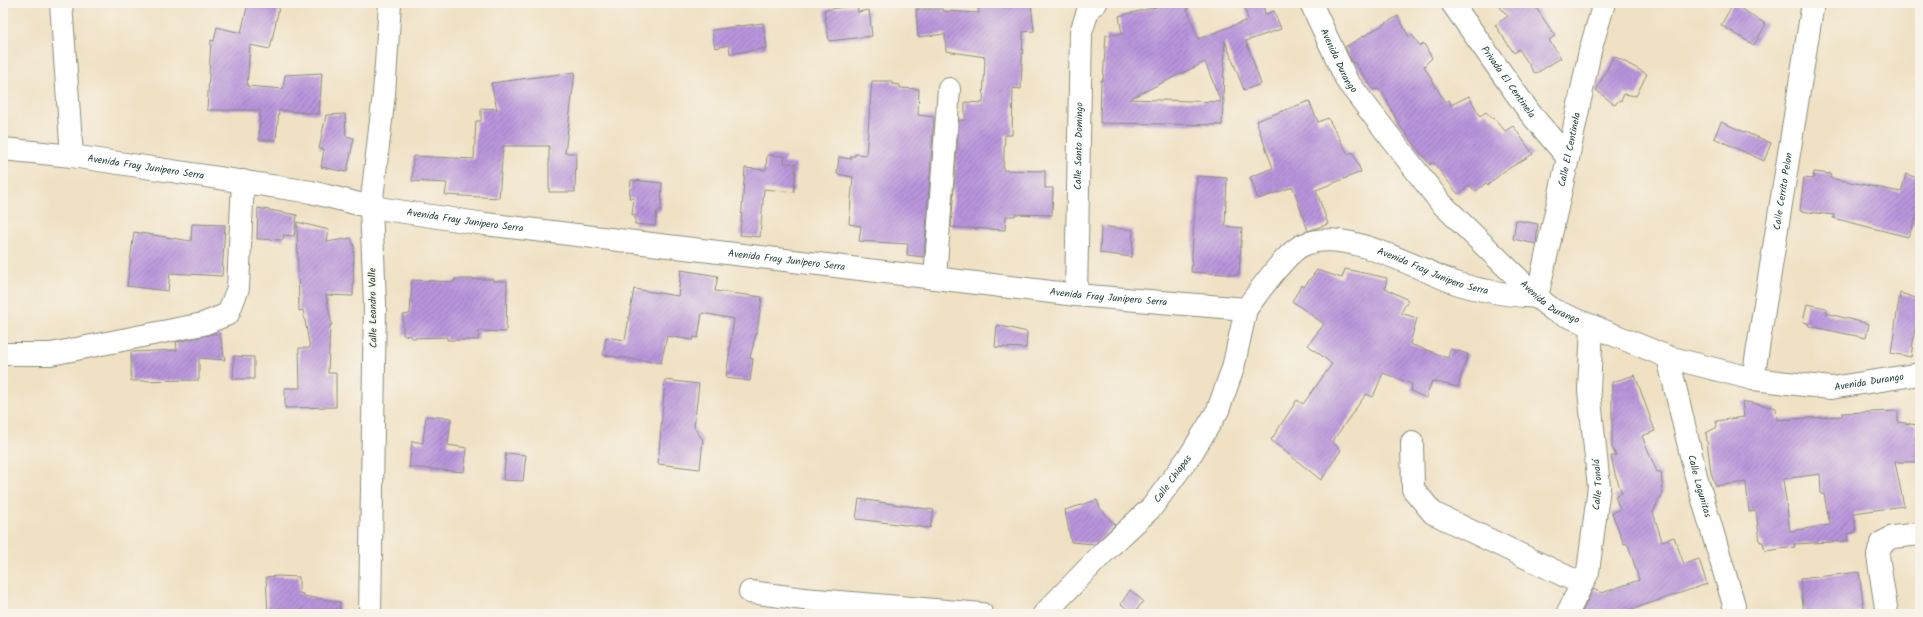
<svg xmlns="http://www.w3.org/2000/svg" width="1923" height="617" font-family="Kalam,sans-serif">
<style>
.building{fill:url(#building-hatch);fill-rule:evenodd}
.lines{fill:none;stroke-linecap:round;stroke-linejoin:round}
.minor-casing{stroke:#888f7c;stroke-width:24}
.minor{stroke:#fff;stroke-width:22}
.labels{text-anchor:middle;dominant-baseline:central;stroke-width:3;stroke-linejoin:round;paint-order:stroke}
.street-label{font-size:10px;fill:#1f3d34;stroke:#f7f3e8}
</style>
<defs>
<pattern id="building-hatch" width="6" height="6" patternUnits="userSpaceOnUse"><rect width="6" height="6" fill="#b994dc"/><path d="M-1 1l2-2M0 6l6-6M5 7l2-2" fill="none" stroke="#967ab3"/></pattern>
</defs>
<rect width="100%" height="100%" fill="#f7f3e8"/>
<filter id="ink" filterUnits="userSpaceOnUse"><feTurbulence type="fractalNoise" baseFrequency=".025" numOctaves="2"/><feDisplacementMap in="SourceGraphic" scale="8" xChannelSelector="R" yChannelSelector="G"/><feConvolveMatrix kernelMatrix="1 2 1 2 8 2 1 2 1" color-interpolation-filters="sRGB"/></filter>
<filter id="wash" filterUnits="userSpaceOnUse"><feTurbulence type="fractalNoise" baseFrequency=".012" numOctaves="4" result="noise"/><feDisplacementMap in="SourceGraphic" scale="16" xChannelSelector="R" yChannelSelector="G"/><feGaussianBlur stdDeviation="0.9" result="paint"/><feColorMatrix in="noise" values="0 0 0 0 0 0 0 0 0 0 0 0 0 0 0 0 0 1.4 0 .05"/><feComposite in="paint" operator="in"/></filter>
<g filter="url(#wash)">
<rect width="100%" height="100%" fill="#f0e1c4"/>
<g id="blocks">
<!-- building -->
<g class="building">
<polygon points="248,3 280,3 270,49 250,45 247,86 283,89 285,75 322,73 319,114 279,110 276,140 259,140 260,110 207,110 211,40 214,41 217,27 241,33"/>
<polygon points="1031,3 1034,31 1023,32 1021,89 1013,88 1012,135 1005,135 1003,170 1045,171 1045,188 1053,188 1052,215 1015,214 1015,216 1006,216 1005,230 951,227 959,120 965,120 965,102 983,103 985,57 946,51 945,34 918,37 916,9 943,9 943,11 979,13 978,8"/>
<path d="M1173 3H1185L1198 39 1248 20 1244 3H1263L1265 14 1274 11 1281 29 1246 41 1261 84 1244 90 1225 41 1222 125 1100 123 1101 80H1103L1106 35 1122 34 1119 16ZM1205 62 1221 102 1129 99Z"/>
<polygon points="1496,3 1533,3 1555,36 1549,40 1561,58 1535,74 1519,49 1514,53 1495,25 1508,16"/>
<polygon points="1733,4 1766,24 1754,45 1721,25"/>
<polygon points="857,5 858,12 869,10 872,36 829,41 824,10"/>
<polygon points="1398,16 1409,37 1412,35 1420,46 1424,44 1432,58 1424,66 1445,102 1449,100 1451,105 1469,96 1480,116 1486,112 1493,119 1494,118 1505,131 1513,126 1533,154 1503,172 1488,185 1486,183 1475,192 1470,185 1458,194 1433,162 1430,165 1400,126 1381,90 1373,89 1355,63 1352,62 1345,47"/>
<polygon points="763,23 767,48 730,54 729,45 715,48 712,30"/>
<polygon points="1614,56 1647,74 1636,96 1624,94 1621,101 1619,100 1615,105 1596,90"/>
<polygon points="575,72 565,153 576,153 575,192 549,192 549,146 503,146 499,198 445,195 447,183 412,181 413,156 474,159 476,121 481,121 481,108 497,109 491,83"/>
<polygon points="872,81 892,81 892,84 900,85 900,88 919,89 918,115 934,117 924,257 907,255 908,244 859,241 861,226 849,224 853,177 837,174 839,157 851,159 851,156 855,156 855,154 866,155"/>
<polygon points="1309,101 1318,122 1328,118 1348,154 1353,152 1361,172 1316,190 1328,224 1308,231 1293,187 1258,199 1250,177 1273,168 1256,121"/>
<polygon points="345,114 346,136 354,138 347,172 321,167 324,149 319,149 326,115"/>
<polygon points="1721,122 1771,143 1764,161 1714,138"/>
<polygon points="767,155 785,156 784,163 796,164 794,192 764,189 760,237 740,235 745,168 766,170"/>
<polygon points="1814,172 1831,174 1830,178 1901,192 1906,174 1920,179 1920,208 1908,237 1833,218 1834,215 1800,211 1804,178 1813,179"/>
<polygon points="1197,176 1227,178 1225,226 1242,228 1239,275 1191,272"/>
<polygon points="631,180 662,183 661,211 657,211 655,226 635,224 635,215 632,215 634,198 629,198"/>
<polygon points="258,208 297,215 294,236 284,235 283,240 257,239"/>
<polygon points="1516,220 1538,224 1536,244 1513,239"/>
<polygon points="297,222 329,230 327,242 351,238 354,247 353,296 326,295 332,325 330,325 328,373 336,373 336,407 285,408 285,388 300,388 299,348 310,348 303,310 299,311"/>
<polygon points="192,224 225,225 222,276 170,273 168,291 127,286 134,232 191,241"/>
<polygon points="1101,226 1133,230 1132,257 1100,253"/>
<polygon points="1345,269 1387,278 1385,288 1408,300 1401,313 1417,318 1410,344 1448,358 1450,349 1468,354 1458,387 1432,381 1426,398 1411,391 1412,384 1383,373 1373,397 1366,394 1332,442 1341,450 1321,480 1271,440 1297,400 1303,404 1332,364 1308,345 1324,324 1292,301 1302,285 1304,287 1317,270 1342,278"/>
<polygon points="681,270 718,276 715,291 762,297 758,325 750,358 753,359 750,381 726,378 734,319 702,313 698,338 694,337 693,340 667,336 661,363 603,355 606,337 625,340 634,289 678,296"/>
<polygon points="455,279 493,279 493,281 507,281 506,332 479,331 478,340 447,340 447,337 411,338 411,336 403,335 403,315 410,314 412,280 455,282"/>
<polygon points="1900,293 1919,299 1911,357 1891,353"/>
<polygon points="1807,304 1826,308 1825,313 1869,324 1866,338 1809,326 1808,323 1803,322"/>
<polygon points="997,325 1027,332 1026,348 995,347"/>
<polygon points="212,334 220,334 225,360 199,358 199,380 131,381 131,352 177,350 176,342"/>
<polygon points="234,356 254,357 254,379 233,379"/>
<polygon points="1635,375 1655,431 1642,436 1657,472 1661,472 1663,492 1653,512 1662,541 1674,537 1684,564 1699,559 1707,584 1618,614 1581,614 1593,589 1602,593 1639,580 1629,547 1626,543 1624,544 1612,513 1620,510 1615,496 1622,493 1615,474 1611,456 1616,456 1612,447 1612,382"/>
<polygon points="665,380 699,384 694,427 703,440 700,469 658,464"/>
<path d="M1742 401 1776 408 1777 420 1842 416V413L1898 411V422L1917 425 1915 440 1920 441V462H1895L1904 506 1854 513 1856 532 1847 534 1848 541 1794 544 1795 547 1765 551 1763 542H1760L1756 511 1749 512 1746 482 1716 486 1711 473 1706 433 1717 427 1716 421 1744 417ZM1820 474 1821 494H1824L1830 525 1790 531 1783 479Z"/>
<polygon points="426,416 451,418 448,445 467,448 464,472 409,467 412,441 423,443"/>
<polygon points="506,453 526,455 523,481 503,480"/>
<polygon points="859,499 934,510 930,528 856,519"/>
<polygon points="1097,500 1100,508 1115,525 1095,544 1071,542 1065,510"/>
<polygon points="1859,572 1864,610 1855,612 1855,614 1804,614 1800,579"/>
<polygon points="278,576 299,577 299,593 303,594 303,596 340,602 339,614 284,610 284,614 268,614 266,577"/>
<polygon points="1130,590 1143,601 1134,614 1121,604"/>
</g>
</g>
</g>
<g filter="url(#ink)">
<use href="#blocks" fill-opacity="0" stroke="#888f7c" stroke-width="1"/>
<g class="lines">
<defs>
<g id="minor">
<polyline points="61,3 72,156"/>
<path id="s1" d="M1311 3 1347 81 1441 203 1537 297 1553 310 1668 357 1753 379 1831 388 1920 374"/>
<path id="s2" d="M1452 3 1530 113 1568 158"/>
<path id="s3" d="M3 149 72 156 311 192 371 207 485 224 1076 295 1246 309C1259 292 1285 253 1303 245 1345 226 1416 269 1456 283 1483 292 1509 295 1537 297L1568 158 1590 51 1604 3"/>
<polyline points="935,278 949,89"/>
<path id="s4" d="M1076 295 1081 32 1089 8 1096 3"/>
<polyline points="3,354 51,354 203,324 228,314 238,288 243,181"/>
<path id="s5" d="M1668 357 1696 476 1734 605V614"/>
<path id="s6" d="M1753 379 1813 3"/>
<polyline points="1412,442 1413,489 1433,513 1582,584"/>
<polyline points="750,592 804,599 982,614"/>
<polyline points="370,614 375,303 371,207 384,94 390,3"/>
<path id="s7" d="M1044 614 1106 550 1152 507 1191 454 1218 410 1233 368 1246 309"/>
<path id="s8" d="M1567 614 1588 572 1599 487 1589 390 1592 326"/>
<polyline points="1887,614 1878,556 1881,543 1893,537 1920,534"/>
</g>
</defs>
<!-- minor casing -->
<use href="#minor" class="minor-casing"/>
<!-- minor -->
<use href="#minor" class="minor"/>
</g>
</g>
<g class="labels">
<!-- street labels -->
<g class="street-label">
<text stroke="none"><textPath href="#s1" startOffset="64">Avenida Durango</textPath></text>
<text stroke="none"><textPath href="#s2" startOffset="97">Privada El Centinela</textPath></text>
<text stroke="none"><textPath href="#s4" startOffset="149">Calle Santo Domingo</textPath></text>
<text stroke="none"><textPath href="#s3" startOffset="1735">Calle El Centinela</textPath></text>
<text stroke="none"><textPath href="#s3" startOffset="144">Avenida Fray Junipero Serra</textPath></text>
<text stroke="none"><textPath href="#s6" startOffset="190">Calle Cerrito Pelon</textPath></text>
<text stroke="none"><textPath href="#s3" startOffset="468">Avenida Fray Junipero Serra</textPath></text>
<text stroke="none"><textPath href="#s3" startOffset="792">Avenida Fray Junipero Serra</textPath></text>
<text stroke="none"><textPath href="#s3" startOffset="1476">Avenida Fray Junipero Serra</textPath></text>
<text stroke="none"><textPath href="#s3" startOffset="1116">Avenida Fray Junipero Serra</textPath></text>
<text stroke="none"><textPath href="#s1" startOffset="388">Avenida Durango</textPath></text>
<text transform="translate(373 308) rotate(-91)">Calle Leandro Valle</text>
<text stroke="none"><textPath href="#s1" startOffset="724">Avenida Durango</textPath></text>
<text stroke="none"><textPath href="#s7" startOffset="187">Calle Chiapas</textPath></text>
<text stroke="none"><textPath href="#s8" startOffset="135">Calle Tonalá</textPath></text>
<text stroke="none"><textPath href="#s5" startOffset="133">Calle Lagunitas</textPath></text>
</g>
</g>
<!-- margin -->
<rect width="1923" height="617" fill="none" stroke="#f7f3e8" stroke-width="16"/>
</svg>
